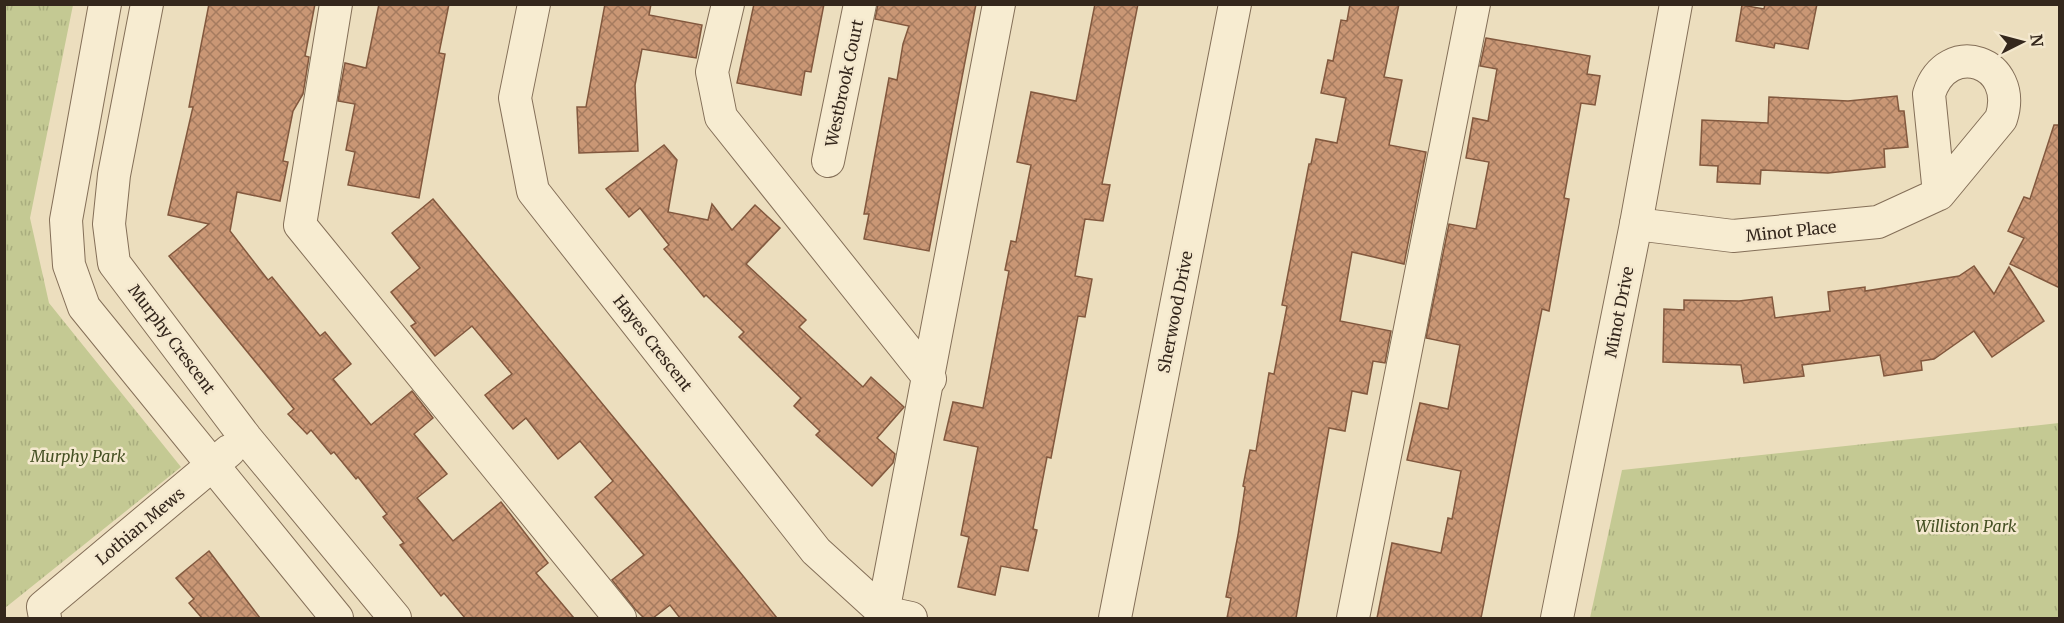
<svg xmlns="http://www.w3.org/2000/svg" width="2064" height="623" font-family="Merriweather,serif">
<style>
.park{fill:url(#park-tufts)}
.building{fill:url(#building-cross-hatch);stroke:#82583e;stroke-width:1.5}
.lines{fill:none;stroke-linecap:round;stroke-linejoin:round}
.minor-casing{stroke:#846f58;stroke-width:34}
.minor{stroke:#f7ecd1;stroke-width:32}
.labels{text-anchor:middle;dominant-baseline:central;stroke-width:5;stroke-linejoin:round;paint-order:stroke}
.street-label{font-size:16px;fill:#34271c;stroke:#f4e8ce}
.park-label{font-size:16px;font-style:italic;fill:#455023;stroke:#f4e8ce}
</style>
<defs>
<pattern id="park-tufts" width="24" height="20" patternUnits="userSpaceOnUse" patternTransform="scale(1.5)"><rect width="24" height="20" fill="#c4c993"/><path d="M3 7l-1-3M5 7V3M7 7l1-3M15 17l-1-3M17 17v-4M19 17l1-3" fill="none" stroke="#a9ad7e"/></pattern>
<pattern id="building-cross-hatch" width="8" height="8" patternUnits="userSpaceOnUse" patternTransform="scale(1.5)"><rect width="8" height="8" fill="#ca9775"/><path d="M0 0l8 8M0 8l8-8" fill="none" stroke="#a57b5f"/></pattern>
</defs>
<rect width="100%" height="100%" fill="#ecdebe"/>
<!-- park -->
<g class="park">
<polygon points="5,4 73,5 30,218 49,303 181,467 5,608"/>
<polygon points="2059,423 2059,618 1590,618 1622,470"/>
</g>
<!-- building -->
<g class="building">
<polygon points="209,4 315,4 305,56 309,57 303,94 293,111 283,161 288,162 280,201 237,192 230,231 268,280 272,277 320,336 325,332 351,364 333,379 371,425 412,391 433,418 414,434 447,474 417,498 453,541 501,502 548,563 536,573 574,618 465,618 444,593 441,596 400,545 404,543 383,517 387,514 358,477 356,479 334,452 331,454 311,430 307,434 288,414 294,409 169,256 209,224 168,215 193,107 189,107"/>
<polygon points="379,4 449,4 439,53 445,54 419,198 348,185 355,152 346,150 355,104 338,101 345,63 366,68"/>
<polygon points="605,4 651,4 649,15 702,25 696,58 642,49 635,85 638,151 579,153 577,107 586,107"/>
<polygon points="754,4 824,4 811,72 805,71 801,95 737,83"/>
<polygon points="878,4 976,4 929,251 864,239 869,214 864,214 889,78 897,80 903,44 909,26 875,19"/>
<polygon points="1095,4 1138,4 1102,184 1110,185 1103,221 1085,219 1075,276 1092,279 1085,317 1078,316 1051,458 1047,457 1033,529 1037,530 1028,571 1001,566 995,595 958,587 969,537 961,535 978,447 944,440 953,402 983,408 1009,271 1005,270 1011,241 1016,242 1031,165 1017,162 1031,92 1076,101"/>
<polygon points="1350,4 1399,4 1384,77 1402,80 1389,145 1426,152 1404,264 1352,252 1340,321 1391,331 1385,363 1373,361 1367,394 1352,391 1345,431 1329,428 1296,618 1227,618 1231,598 1226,597 1238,535 1245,487 1243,486 1250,450 1256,451 1269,373 1274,374 1287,306 1282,305 1309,164 1311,164 1316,139 1337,143 1346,98 1321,93 1328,60 1333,61 1341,20 1347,21"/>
<polygon points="1765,4 1817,4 1808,49 1775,43 1774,48 1736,41 1742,5 1764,9"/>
<polygon points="1486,38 1590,56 1587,74 1600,76 1595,105 1581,103 1564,198 1569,199 1549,311 1542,309 1481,618 1377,618 1392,543 1441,553 1448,518 1452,519 1461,471 1407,460 1420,403 1448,409 1460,345 1426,338 1449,224 1476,229 1489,162 1466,158 1473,118 1488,121 1497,69 1480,66"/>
<polygon points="1897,96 1899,111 1904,111 1908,147 1884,149 1885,167 1828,173 1761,170 1760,184 1717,182 1718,166 1700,165 1702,120 1768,123 1769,97 1848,101"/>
<polygon points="2054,125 2060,125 2060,288 2010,264 2024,238 2008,231 2024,197 2030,199"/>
<polygon points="664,145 677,160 668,212 708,220 712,204 732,230 755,205 780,228 746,264 806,320 799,327 863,387 871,377 904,407 877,438 895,454 893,463 872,486 816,435 820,431 794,406 801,398 739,337 744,332 706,295 704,297 664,249 669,245 640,208 629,217 606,189"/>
<polygon points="433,199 672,488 777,618 680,618 670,605 653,618 644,618 635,609 612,580 644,555 595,497 613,481 580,441 558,459 526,418 513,429 485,395 512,374 472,326 435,356 411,326 416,323 391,292 420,268 392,233"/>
<polygon points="1974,266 1994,294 2009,267 2044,321 1992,357 1974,331 1934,359 1921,361 1922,370 1884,376 1880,355 1802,365 1804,376 1744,383 1741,365 1663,362 1664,309 1684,310 1684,300 1739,301 1772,297 1775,318 1830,311 1828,292 1865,287 1865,291 1959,276"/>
<polygon points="209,551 260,618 202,618 189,603 194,599 176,578"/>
</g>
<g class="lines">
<defs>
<g id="minor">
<polyline points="105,4 66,220 69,265 84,307 337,618"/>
<polyline points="147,4 114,175 109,224 114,263 246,438 395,618"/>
<polyline points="336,4 300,225 620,618"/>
<polyline points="534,4 515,98 533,191 816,551 883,612 911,618"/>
<polyline points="728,4 712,72 721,117 930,379"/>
<polyline points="828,161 860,4"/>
<path d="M1636 224 1733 236 1878 222 1939 194 2001 119C2020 61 1947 37 1929 94L1939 194"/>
<polyline points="45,618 43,607 229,451"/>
<polyline points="882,618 999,4"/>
<polyline points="1115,618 1235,4"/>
<polyline points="1353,618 1474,4"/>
<polyline points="1557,618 1636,224 1676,4"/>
</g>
</defs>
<!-- minor casing -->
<use href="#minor" class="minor-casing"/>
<!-- minor -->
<use href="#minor" class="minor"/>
</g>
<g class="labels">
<!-- street labels -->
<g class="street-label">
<text transform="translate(844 83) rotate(-78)">Westbrook Court</text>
<text transform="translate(1791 231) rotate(-6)">Minot Place</text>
<text transform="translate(1175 312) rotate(-79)">Sherwood Drive</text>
<text transform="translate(1619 312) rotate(-79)">Minot Drive</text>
<text transform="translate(172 339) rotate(53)">Murphy Crescent</text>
<text transform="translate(653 343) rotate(52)">Hayes Crescent</text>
<text transform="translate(140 526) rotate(-40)">Lothian Mews</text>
</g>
<!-- park labels -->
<g class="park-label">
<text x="78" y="456">Murphy Park</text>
<text x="1966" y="526">Williston Park</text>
</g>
</g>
<!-- border -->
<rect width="2064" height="623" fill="none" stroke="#34271c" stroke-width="12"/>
<!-- north arrow -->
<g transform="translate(2022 42) rotate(84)" stroke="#f4e8ce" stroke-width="4.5" paint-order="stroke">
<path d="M0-4.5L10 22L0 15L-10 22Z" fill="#34271c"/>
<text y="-9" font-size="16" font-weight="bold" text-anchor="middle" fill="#34271c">N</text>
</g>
</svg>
